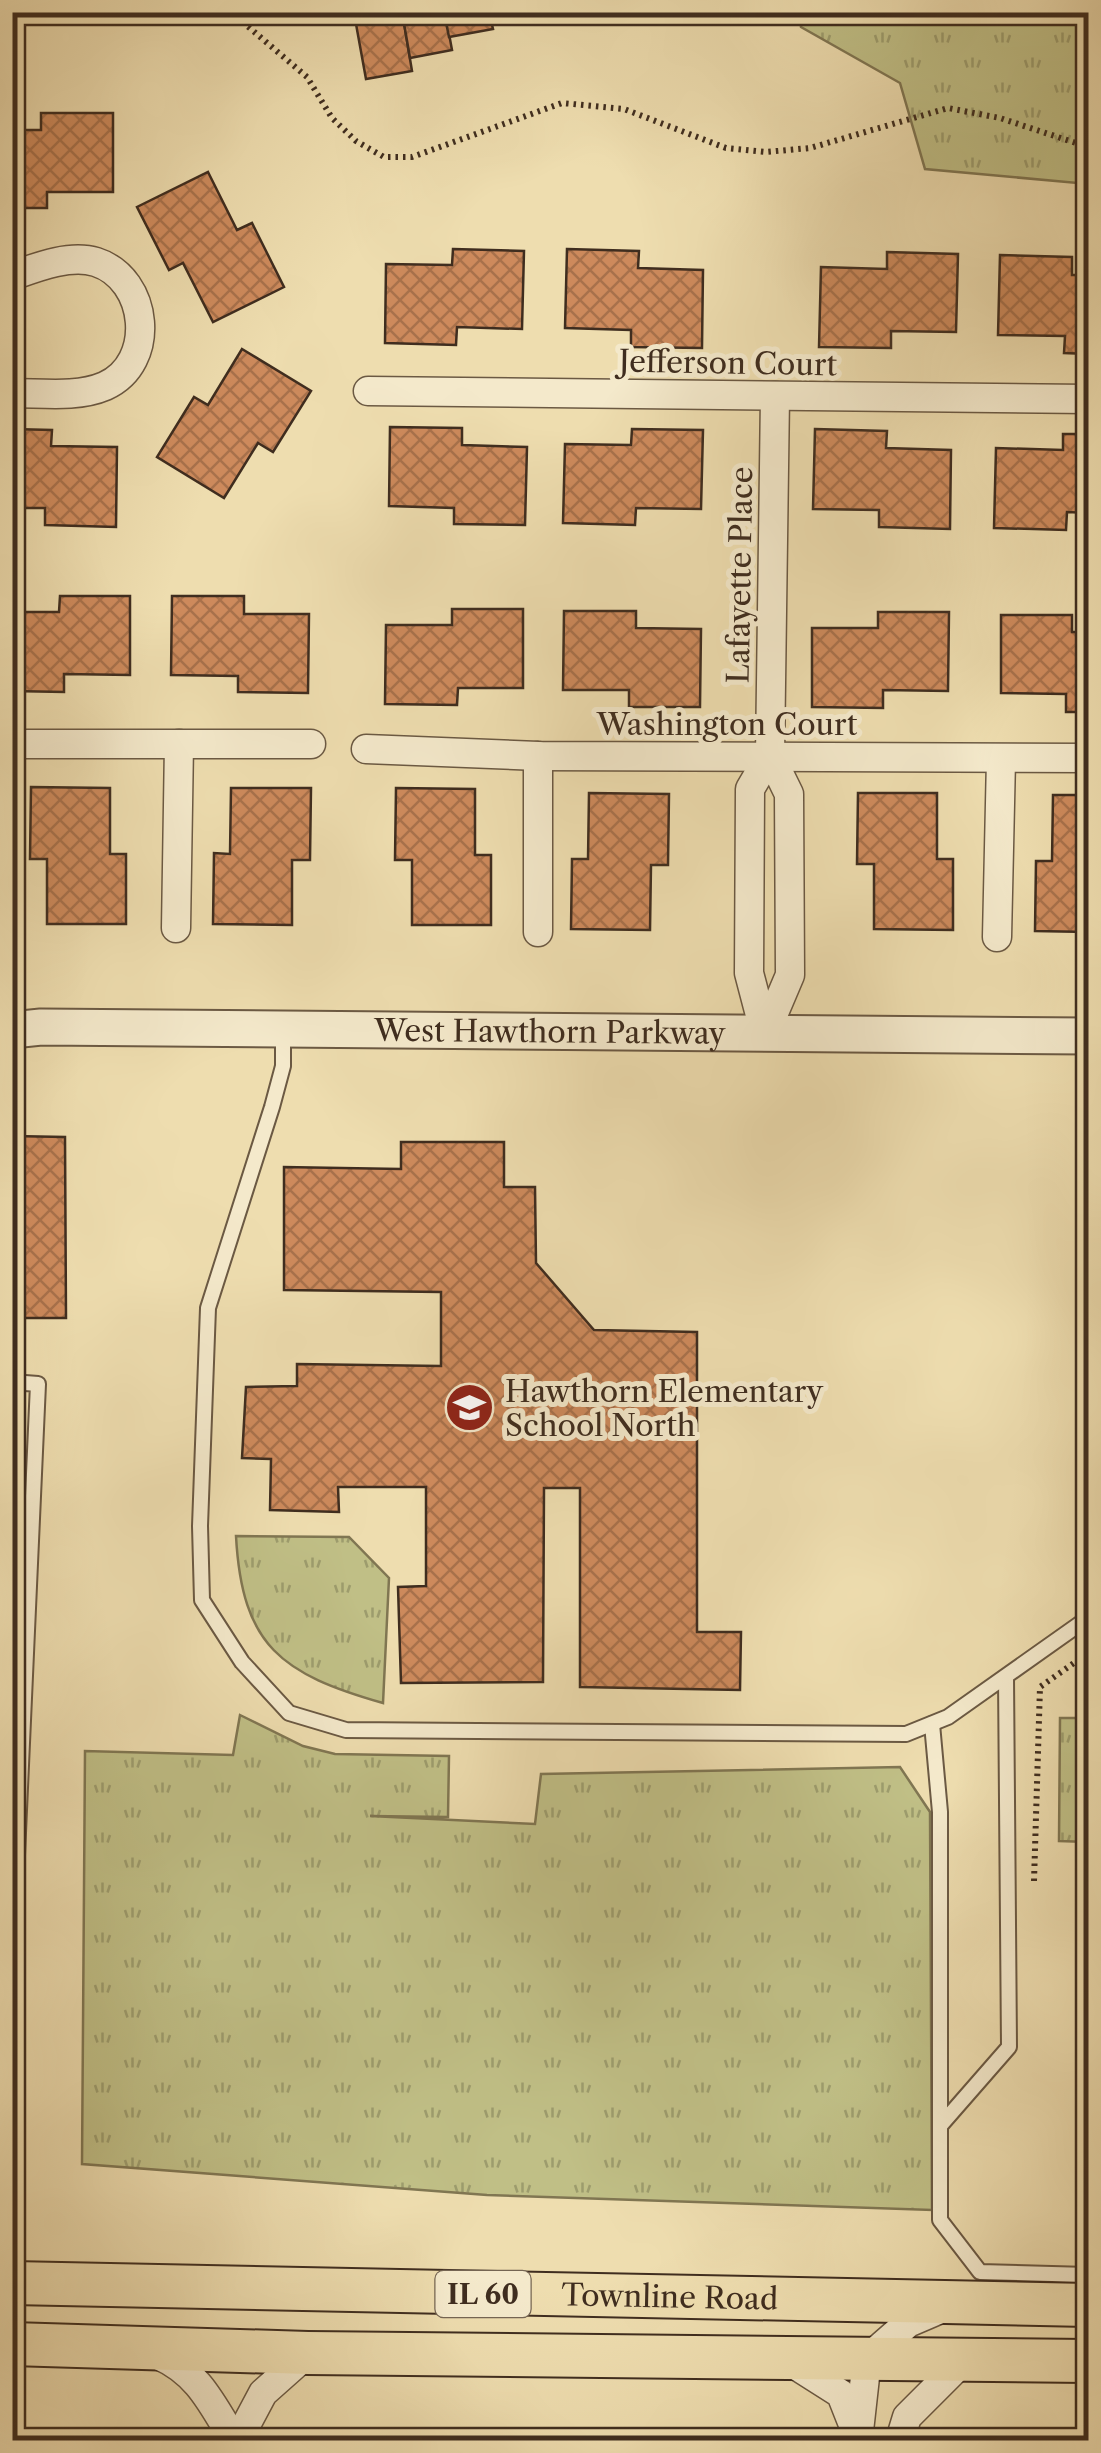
<svg xmlns="http://www.w3.org/2000/svg" width="1101" height="2453" font-family="'Libre Caslon Text',serif">
<style>
.park{fill:url(#park-tufts);stroke:#807652;stroke-width:2.5}
.building{fill:url(#building-cross-hatch);stroke:#3f2d1f;stroke-width:2.5}
.lines{fill:none;stroke-linecap:round;stroke-linejoin:round}
.service-casing{stroke:#6b5943;stroke-width:18}
.minor-casing{stroke:#6b5943;stroke-width:31}
.tertiary-casing{stroke:#6b5943;stroke-width:39}
.primary-casing{stroke:#3f2d1f;stroke-width:46}
.path{stroke:#3f2d1f;stroke-width:6;stroke-dasharray:2.5 5;stroke-linecap:butt}
.service{stroke:#f4e9cb;stroke-width:14}
.minor{stroke:#f4e9cb;stroke-width:28}
.tertiary{stroke:#f4e9cb;stroke-width:35}
.primary{stroke:#eeddaf;stroke-width:42}
.labels{text-anchor:middle;dominant-baseline:central;stroke-width:10;stroke-linejoin:round;paint-order:stroke}
.shield{fill:#f4e9cb;stroke:#756553;stroke-width:2.5}
.shield-label{font-size:28px;font-weight:bold;fill:#3f2d1f}
.street-label{font-size:30px;fill:#3f2d1f;stroke:#f4e9cb}
.poi-label{font-size:30px;fill:#3f2d1f;stroke:#f4e9cb;text-anchor:start}
</style>
<defs>
<pattern id="park-tufts" width="24" height="20" patternUnits="userSpaceOnUse" patternTransform="scale(2.5)"><rect width="24" height="20" fill="#c0bf86"/><path d="M3 7l-1-3M5 7V3M7 7l1-3M15 17l-1-3M17 17v-4M19 17l1-3" fill="none" stroke="#9d9c6d"/></pattern>
<pattern id="building-cross-hatch" width="8" height="8" patternUnits="userSpaceOnUse" patternTransform="scale(2.5)"><rect width="8" height="8" fill="#cd8a5c"/><path d="M0 0l8 8M0 8l8-8" fill="none" stroke="#a8714b"/></pattern>
</defs>
<rect width="100%" height="100%" fill="#eeddaf"/>
<filter id="stains"><feTurbulence type="fractalNoise" baseFrequency=".002" numOctaves="4"/><feColorMatrix values="0 0 0 0 .2 0 0 0 0 .09 0 0 0 0 .02 0 0 0 .5 -.17"/></filter>
<radialGradient id="worn" r=".72"><stop offset=".6" stop-color="#630" stop-opacity="0"/><stop offset="1" stop-color="#630" stop-opacity=".3"/></radialGradient>
<!-- park -->
<g class="park">
<polygon points="799,13 1088,13 1088,184 925,169 900,83 801,27"/>
<path d="M236 1536 349 1537 389 1578 383 1703C282 1674 242 1647 236 1536Z"/>
<polygon points="240,1715 303,1746 335,1754 449,1756 448,1817 370,1816 535,1824 541,1774 900,1767 930,1812 932,2210 487,2195 82,2164 85,1751 233,1755"/>
<polygon points="1060,1718 1088,1718 1088,1842 1059,1841"/>
</g>
<!-- building -->
<g class="building">
<polygon points="384,12 385,20 403,17 412,71 366,79 354,13"/>
<polygon points="402,12 445,12 452,50 410,58"/>
<polygon points="444,12 489,12 493,29 449,37"/>
<polygon points="41,113 113,113 113,192 47,192 47,208 12,208 12,130 41,130"/>
<polygon points="208,172 237,230 252,223 284,287 213,322 183,263 169,270 137,207"/>
<polygon points="453,249 524,251 522,329 457,327 456,345 385,343 386,264 452,265"/>
<polygon points="567,249 639,251 638,268 703,270 702,348 631,347 631,330 565,328"/>
<polygon points="887,252 958,254 956,332 891,331 891,348 819,347 821,267 887,269"/>
<polygon points="1000,255 1072,257 1072,275 1088,275 1088,354 1064,353 1065,336 998,335"/>
<polygon points="242,349 311,391 273,452 258,443 224,498 157,457 194,397 208,405"/>
<polygon points="390,427 462,428 462,445 527,447 525,525 454,524 454,508 389,506"/>
<polygon points="12,429 52,430 51,446 117,447 116,527 45,525 45,508 12,508"/>
<polygon points="632,429 703,430 701,509 636,508 635,525 563,523 565,444 631,445"/>
<polygon points="815,429 887,431 886,448 951,450 950,529 879,527 879,510 813,509"/>
<polygon points="1063,434 1088,434 1088,513 1067,512 1066,530 994,528 996,448 1063,450"/>
<polygon points="60,596 130,596 130,675 64,674 64,692 12,691 12,612 59,612"/>
<polygon points="172,596 244,596 244,614 309,614 308,693 238,692 238,676 171,675"/>
<polygon points="452,609 523,609 523,688 458,688 457,705 385,704 386,625 452,625"/>
<polygon points="564,611 636,611 636,628 701,629 700,707 629,707 629,690 563,690"/>
<polygon points="878,612 949,612 948,691 883,690 883,708 812,707 812,628 878,628"/>
<polygon points="1001,615 1072,615 1072,632 1088,632 1088,712 1066,712 1066,694 1001,693"/>
<polygon points="31,787 110,788 110,854 126,854 126,924 47,924 47,859 30,859"/>
<polygon points="231,788 311,788 310,860 292,860 292,925 213,924 214,853 230,854"/>
<polygon points="396,788 475,789 475,855 491,855 491,925 412,925 412,860 395,860"/>
<polygon points="589,793 669,794 668,865 651,865 650,930 571,929 572,859 588,859"/>
<polygon points="858,793 937,793 937,859 953,859 953,930 874,929 874,864 857,864"/>
<polygon points="1053,795 1088,795 1088,932 1035,931 1036,861 1052,861"/>
<polygon points="12,1136 65,1137 66,1318 12,1318"/>
<polygon points="401,1142 504,1142 504,1187 535,1187 536,1263 594,1330 697,1332 697,1632 741,1632 740,1690 580,1687 580,1488 544,1488 543,1682 401,1683 398,1587 426,1586 426,1487 338,1487 339,1512 270,1510 271,1459 242,1458 246,1387 297,1386 297,1364 441,1366 441,1292 284,1290 284,1167 401,1169"/>
</g>
<g class="lines">
<defs>
<g id="service">
<polyline points="283,1032 283,1066 272,1107 208,1308 200,1526 202,1600 242,1662 289,1713 346,1730 906,1734 948,1717 1088,1618"/>
<polyline points="12,1382 38,1384 12,1967"/>
<polyline points="932,1724 940,1812 940,2220 980,2272 1088,2275"/>
<polyline points="940,2126 1009,2047 1006,1677"/>
</g>
<g id="minor">
<path d="M12 276C37 267 70 254 96 262 149 279 157 363 105 386 77 398 43 393 12 393"/>
<polyline points="368,391 1088,399"/>
<polyline points="12,744 311,744"/>
<polyline points="366,749 538,756 1088,758"/>
<polyline points="538,756 538,932"/>
<polyline points="176,928 179,744"/>
<polyline points="997,937 1001,759"/>
<polyline points="765,1034 790,975 789,794 770,755 775,396"/>
<polyline points="765,1034 749,973 750,789 770,755"/>
<path d="M158 2355C198 2372 212 2404 234 2440"/>
<polyline points="789,2361 841,2394 856,2432"/>
<polyline points="238,2440 263,2393 308,2353"/>
<polyline points="858,2440 867,2359 908,2323 943,2308"/>
<polyline points="900,2440 907,2417 964,2360"/>
</g>
<g id="tertiary">
<path id="s1" d="M12 1030 41 1027 1088 1036"/>
</g>
<g id="primary">
<path id="s2" d="M12 2283 1088 2305"/>
<polyline points="12,2344 308,2353 1088,2361"/>
</g>
</defs>
<!-- service casing -->
<use href="#service" class="service-casing"/>
<!-- minor casing -->
<use href="#minor" class="minor-casing"/>
<!-- tertiary casing -->
<use href="#tertiary" class="tertiary-casing"/>
<!-- primary casing -->
<use href="#primary" class="primary-casing"/>
<!-- path -->
<g class="path">
<polyline points="231,12 307,77 332,118 356,141 384,157 412,157 562,103 624,109 726,148 766,152 810,148 948,108 1000,118 1088,147"/>
<polyline points="1034,1881 1040,1687 1088,1653"/>
</g>
<!-- service -->
<use href="#service" class="service"/>
<!-- minor -->
<use href="#minor" class="minor"/>
<!-- tertiary -->
<use href="#tertiary" class="tertiary"/>
<!-- primary -->
<use href="#primary" class="primary"/>
</g>
<!-- icons -->
<defs>
<symbol id="school-disc" viewBox="-11 -11 22 22"><circle r="9.5" fill="#8f2418" stroke="#f4e9cb"/><path d="M0-5L7-2L0 1L-7-2ZM-4 1L0 2.5L4 1V4Q0 6-4 4Z" fill="#fff"/></symbol>
</defs>
<g fill-rule="evenodd">
<use href="#school-disc" x="442" y="1380" width="55" height="55"/>
</g>
<g class="labels">
<!-- shield labels -->
<rect class="shield" x="435.5" y="2271" width="95" height="46" rx="8"/>
<g class="shield-label">
<text x="483" y="2294">IL 60</text>
</g>
<!-- street labels -->
<g class="street-label">
<text transform="translate(728 363) rotate(1)">Jefferson Court</text>
<text transform="translate(740 575) rotate(-89)">Lafayette Place</text>
<text x="727" y="724">Washington Court</text>
<text stroke="none"><textPath href="#s1" startOffset="538">West Hawthorn Parkway</textPath></text>
<text stroke="none"><textPath href="#s2" startOffset="658">Townline Road</textPath></text>
</g>
<!-- poi labels -->
<g class="poi-label">
<text x="505" y="1391">Hawthorn Elementary<tspan x="505" dy="34">School North</tspan></text>
</g>
</g>
<!-- margin -->
<rect width="1101" height="2453" fill="none" stroke="#eeddaf" stroke-width="50"/>
<rect x="15" y="15" width="1071" height="2423" fill="none" stroke="#3f2d1f" stroke-width="5"/>
<rect x="25" y="25" width="1051" height="2403" fill="none" stroke="#3f2d1f" stroke-width="2.5"/>
<rect width="100%" height="100%" filter="url(#stains)"/>
<rect width="100%" height="100%" fill="url(#worn)"/>
</svg>
